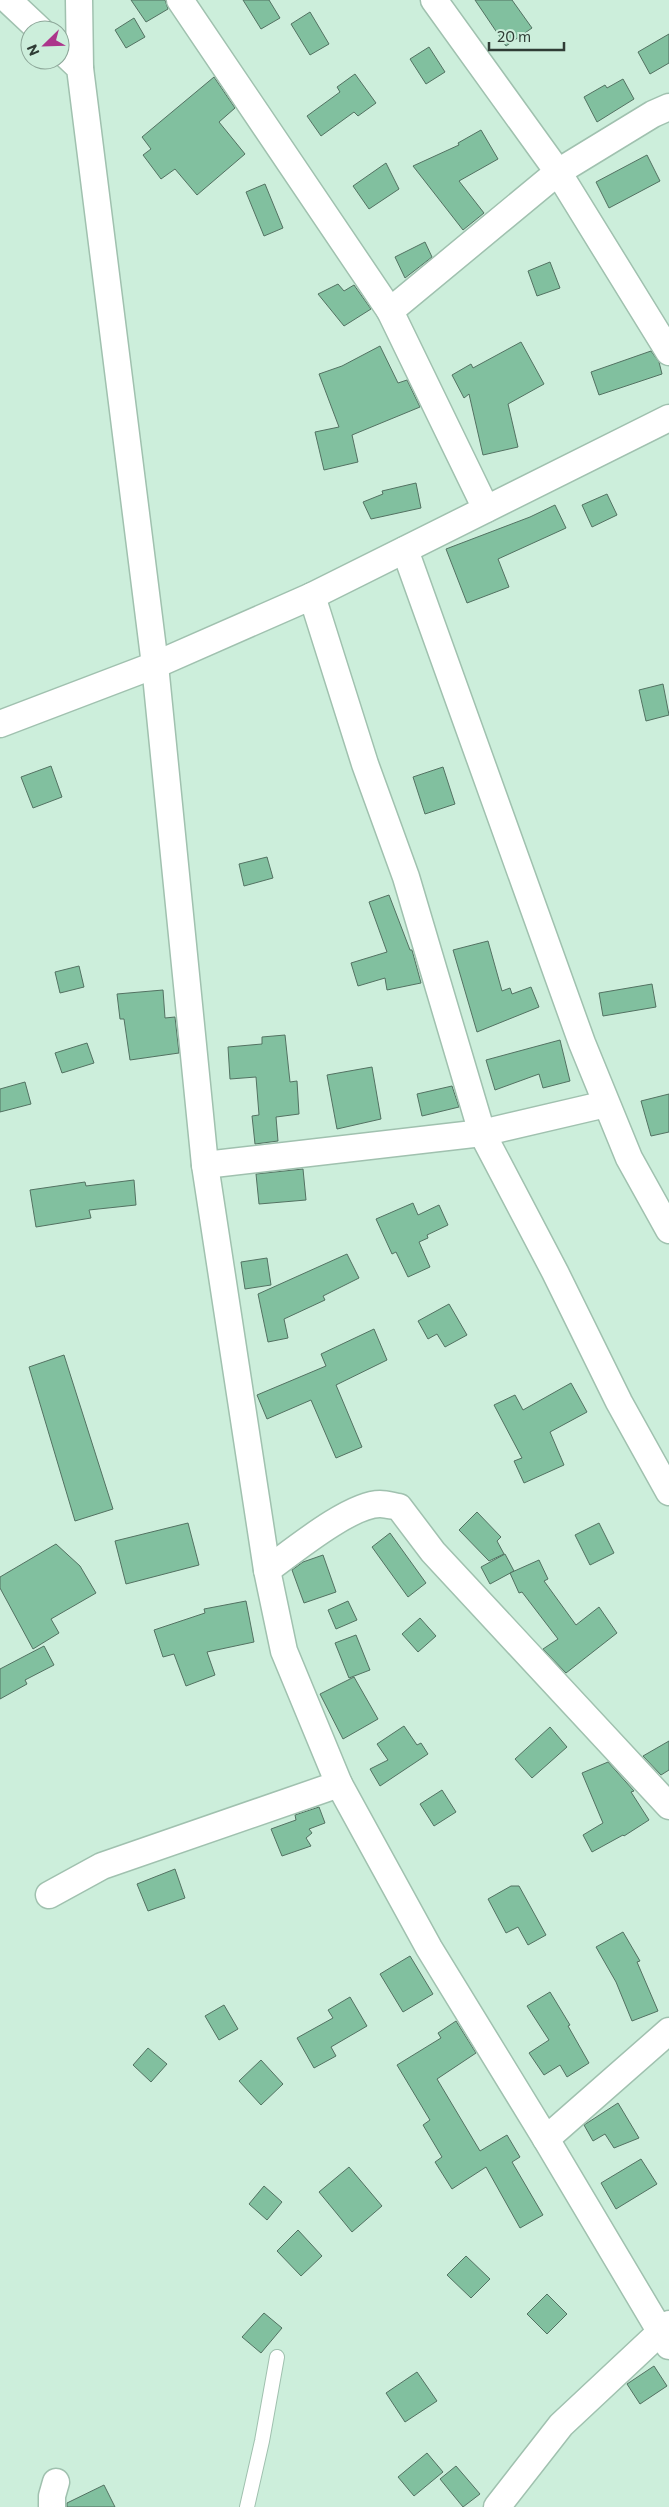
<svg xmlns="http://www.w3.org/2000/svg" width="669" height="2507" font-family="Commissioner,sans-serif">
<style>
.building{fill:#81c09f;stroke:#537262}
.lines{fill:none;stroke-linecap:round;stroke-linejoin:round}
.lane-casing{stroke:#a0c1af;stroke-width:16}
.street-casing{stroke:#a0c1af;stroke-width:29}
.lane{stroke:#fff;stroke-width:14}
.street{stroke:#fff;stroke-width:26}
</style>
<rect width="100%" height="100%" fill="#cceedb"/>
<!-- building -->
<g class="building">
<polygon points="131,0 165,0 168,9 146,22"/>
<polygon points="243,0 269,0 280,18 261,29"/>
<polygon points="475,0 512,0 532,28 506,46"/>
<polygon points="310,12 329,44 310,55 291,24"/>
<polygon points="134,18 145,37 126,48 115,30"/>
<polygon points="669,34 669,63 650,74 638,52"/>
<polygon points="429,47 445,72 426,84 410,59"/>
<polygon points="355,74 376,103 358,116 354,112 321,136 307,116 340,92 337,87"/>
<polygon points="214,77 235,108 219,122 245,154 197,195 175,169 161,179 143,155 151,149 142,137"/>
<polygon points="623,79 634,99 597,122 584,97 605,85 607,88"/>
<polygon points="481,130 498,159 459,181 484,213 463,230 413,166 459,145 458,143"/>
<polygon points="647,155 660,181 609,208 596,182"/>
<polygon points="386,163 399,189 369,209 353,186"/>
<polygon points="265,184 283,228 264,236 246,192"/>
<polygon points="425,242 432,257 405,278 395,257"/>
<polygon points="550,262 560,288 537,296 528,271"/>
<polygon points="338,284 344,291 354,285 371,309 344,326 318,294"/>
<polygon points="521,342 544,384 508,404 518,447 483,455 469,394 464,398 452,375 471,364 473,368"/>
<polygon points="380,346 398,383 407,380 420,407 352,435 358,462 324,470 315,432 339,427 319,374 342,366"/>
<polygon points="651,351 659,362 662,374 599,395 591,372"/>
<polygon points="416,483 421,508 371,519 363,502 383,494 382,491"/>
<polygon points="607,494 617,515 592,527 582,505"/>
<polygon points="555,505 566,528 498,559 509,587 467,603 446,549 530,517"/>
<polygon points="663,684 669,715 646,721 639,690"/>
<polygon points="51,766 62,797 33,808 21,777"/>
<polygon points="443,767 455,804 425,814 413,777"/>
<polygon points="267,857 273,878 244,886 239,864"/>
<polygon points="389,895 410,950 412,950 421,983 387,990 385,978 358,986 351,963 387,952 369,902"/>
<polygon points="488,941 502,991 510,988 512,994 531,987 539,1007 477,1032 453,950"/>
<polygon points="79,966 84,987 60,993 55,972"/>
<polygon points="652,984 656,1007 603,1016 599,993"/>
<polygon points="163,990 165,1018 175,1017 179,1053 130,1060 124,1019 120,1019 117,994"/>
<polygon points="285,1035 290,1082 297,1081 299,1114 276,1117 278,1141 255,1144 252,1116 259,1115 256,1077 230,1079 228,1047 262,1044 262,1037"/>
<polygon points="560,1040 570,1081 543,1088 539,1074 495,1090 486,1060"/>
<polygon points="87,1043 94,1063 62,1073 55,1053"/>
<polygon points="372,1067 381,1119 337,1129 327,1075"/>
<polygon points="25,1082 31,1104 0,1112 0,1089"/>
<polygon points="452,1086 459,1107 422,1116 417,1094"/>
<polygon points="669,1094 669,1132 651,1136 641,1101"/>
<polygon points="303,1169 306,1200 259,1204 256,1174"/>
<polygon points="134,1180 136,1205 89,1210 91,1218 36,1227 30,1190 85,1182 86,1186"/>
<polygon points="413,1203 418,1215 439,1205 448,1225 427,1235 428,1238 419,1242 430,1267 408,1277 396,1252 392,1254 376,1219"/>
<polygon points="347,1254 359,1278 323,1296 325,1300 284,1319 288,1338 268,1342 258,1294"/>
<polygon points="267,1258 271,1285 245,1289 241,1262"/>
<polygon points="449,1304 467,1335 445,1347 437,1334 428,1339 418,1321"/>
<polygon points="374,1329 387,1360 336,1385 362,1447 336,1458 311,1400 267,1419 257,1395 326,1366 321,1354"/>
<polygon points="64,1355 113,1509 75,1521 29,1367"/>
<polygon points="571,1383 587,1412 550,1432 564,1465 524,1483 514,1461 522,1458 494,1405 515,1395 523,1410"/>
<polygon points="477,1512 501,1537 497,1541 504,1554 489,1561 459,1530"/>
<polygon points="188,1523 199,1565 126,1584 115,1541"/>
<polygon points="599,1523 614,1553 590,1565 575,1535"/>
<polygon points="390,1533 426,1583 408,1597 372,1547"/>
<polygon points="56,1544 80,1566 96,1593 51,1619 59,1633 33,1649 0,1588 0,1577"/>
<polygon points="505,1554 514,1571 490,1584 481,1567"/>
<polygon points="323,1555 336,1592 304,1603 292,1570 303,1562"/>
<polygon points="539,1560 548,1579 544,1581 576,1625 599,1607 617,1633 566,1673 543,1649 558,1639 522,1592 519,1593 510,1573"/>
<polygon points="246,1601 254,1642 207,1652 215,1675 186,1686 174,1654 163,1657 154,1630 205,1613 204,1609"/>
<polygon points="348,1601 357,1620 336,1629 328,1610"/>
<polygon points="420,1618 436,1636 418,1652 402,1634"/>
<polygon points="356,1635 370,1670 349,1678 335,1643"/>
<polygon points="44,1646 54,1665 25,1680 27,1684 0,1699 0,1669"/>
<polygon points="354,1677 378,1719 343,1739 320,1694"/>
<polygon points="404,1726 417,1745 421,1743 428,1754 380,1786 370,1769 388,1760 377,1744"/>
<polygon points="550,1727 567,1747 532,1778 515,1759"/>
<polygon points="669,1741 669,1770 661,1775 643,1756"/>
<polygon points="608,1762 634,1791 631,1792 649,1820 624,1836 623,1835 592,1852 583,1835 603,1823 582,1773"/>
<polygon points="442,1790 456,1812 434,1826 420,1804"/>
<polygon points="319,1807 325,1823 309,1829 312,1833 306,1838 311,1846 282,1856 271,1829 296,1820 295,1815"/>
<polygon points="175,1869 185,1898 148,1911 137,1884"/>
<polygon points="511,1886 519,1886 546,1935 528,1945 518,1927 506,1933 488,1899"/>
<polygon points="623,1932 640,1961 637,1962 658,2011 632,2021 616,1982 596,1947"/>
<polygon points="410,1956 433,1994 403,2012 380,1974"/>
<polygon points="550,1992 570,2025 568,2026 589,2063 567,2077 560,2065 544,2075 529,2053 549,2040 527,2006"/>
<polygon points="350,1997 367,2026 331,2047 336,2056 314,2068 297,2038 333,2018 328,2010"/>
<polygon points="224,2005 238,2029 219,2040 205,2016"/>
<polygon points="456,2021 476,2053 437,2079 480,2151 507,2135 520,2157 512,2162 543,2215 520,2228 486,2167 452,2189 435,2162 442,2157 423,2125 430,2120 397,2065 441,2038 438,2033"/>
<polygon points="148,2048 167,2064 151,2082 133,2065"/>
<polygon points="261,2060 283,2084 261,2105 239,2081"/>
<polygon points="618,2103 639,2138 614,2148 605,2134 593,2141 584,2125"/>
<polygon points="641,2159 657,2184 616,2209 601,2183"/>
<polygon points="349,2167 382,2206 352,2232 319,2192"/>
<polygon points="264,2186 282,2202 267,2220 249,2204"/>
<polygon points="298,2230 322,2256 301,2276 277,2251"/>
<polygon points="466,2256 490,2279 471,2298 447,2275"/>
<polygon points="547,2294 567,2314 547,2334 527,2314"/>
<polygon points="264,2313 282,2328 261,2353 242,2337"/>
<polygon points="654,2366 667,2386 640,2404 627,2384"/>
<polygon points="417,2372 437,2401 405,2422 386,2393"/>
<polygon points="427,2453 443,2472 414,2496 398,2477"/>
<polygon points="456,2466 480,2494 463,2507 440,2479"/>
<polygon points="104,2485 115,2507 67,2507 67,2503"/>
</g>
<g class="lines">
<defs>
<polyline id="lane" points="247,2507 262,2441 277,2357"/>
<g id="street">
<polyline points="8,0 40,30"/>
<polyline points="79,0 80,68"/>
<polyline points="180,0 390,311 486,509"/>
<polyline points="434,0 558,172 669,352"/>
<polyline points="60,49 80,68 155,665 205,1165 267,1570 284,1651 339,1784 429,1948 546,2139 669,2346"/>
<polyline points="390,311 558,172 653,114 669,107"/>
<polyline points="405,550 582,1043 629,1158 669,1230"/>
<polyline points="312,596 669,418"/>
<polyline points="0,724 155,665 312,596 365,764 406,877 482,1133 555,1272 619,1402 669,1492"/>
<polyline points="205,1165 482,1133 606,1104"/>
<path d="M267 1570C292 1552 350 1504 380 1504 386 1504 393 1506 399 1507L433 1552 669 1806"/>
<polyline points="49,1895 102,1866 339,1784"/>
<polyline points="546,2139 669,2031"/>
<polyline points="52,2507 52,2496 56,2482"/>
<polyline points="497,2507 561,2425 669,2324"/>
</g>
</defs>
<!-- lane casing -->
<use href="#lane" class="lane-casing"/>
<!-- street casing -->
<use href="#street" class="street-casing"/>
<!-- lane -->
<use href="#lane" class="lane"/>
<!-- street -->
<use href="#street" class="street"/>
</g>
<!-- north arrow -->
<g transform="translate(45 45) rotate(247)"><circle r="24" fill="#cceedb" stroke="#8da799"/>
<path d="M0-4L9 19L0 12L-9 19Z" fill="#ac358b"/>
<text y="-8" font-size="14" font-weight="bold" text-anchor="middle" fill="#2f3c35">N</text>
</g>
<!-- scale -->
<path d="M489 42v8h75v-8" fill="none" stroke="#2f3c35" stroke-width="2.5"/>
<text x="497" y="42" font-size="15" fill="#2f3c35" stroke="#cceedb" stroke-width="4" paint-order="stroke">20 m</text>
</svg>
